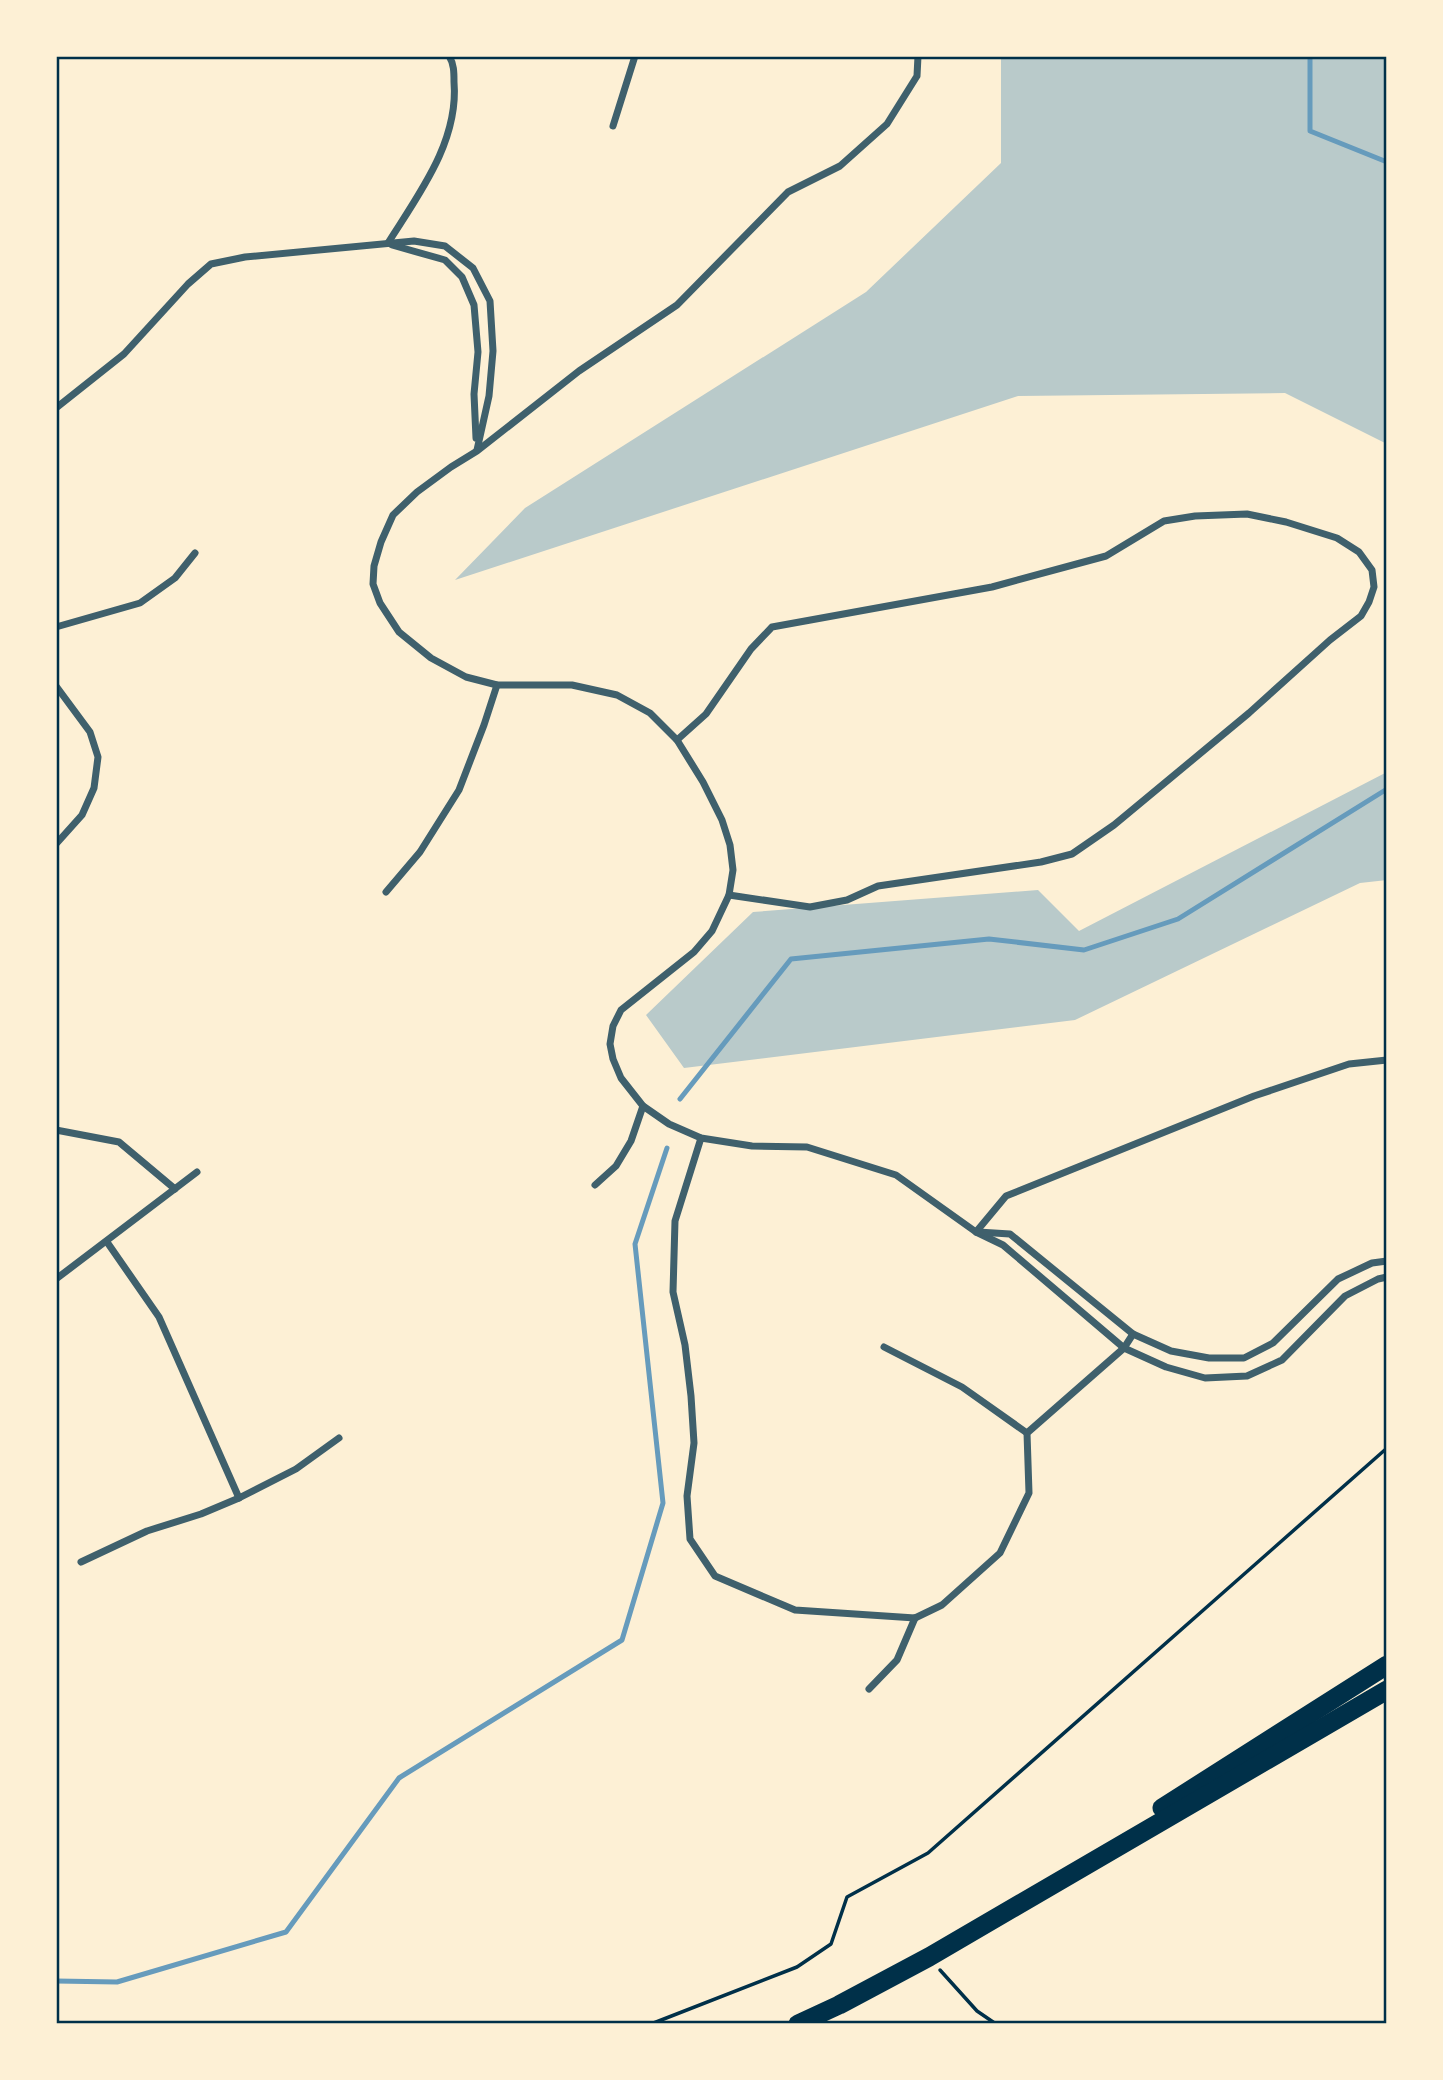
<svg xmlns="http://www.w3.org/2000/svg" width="1443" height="2080" font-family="Commissioner,sans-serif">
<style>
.green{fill:#b9caca}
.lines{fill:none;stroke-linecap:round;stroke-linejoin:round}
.stream{stroke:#669bbc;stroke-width:5}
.path{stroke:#003049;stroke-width:3.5}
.minor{stroke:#3f606c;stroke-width:7}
.trunk{stroke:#003049;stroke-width:19}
.neatline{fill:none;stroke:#003049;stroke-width:2.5}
</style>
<rect width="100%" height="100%" fill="#fdf0d5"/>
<!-- green -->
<g class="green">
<polygon points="1001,56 1387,56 1387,444 1285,393 1018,396 455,580 525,508 866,292 1001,163"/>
<polygon points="1387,772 1387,880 1360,883 1075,1020 684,1068 646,1015 753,912 1038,890 1079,931"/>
</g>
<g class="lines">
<!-- stream -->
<g class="stream">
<polyline points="1310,56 1310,131 1387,162"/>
<polyline points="680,1099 791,959 989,939 1084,950 1178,919 1387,789"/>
<polyline points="56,1981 117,1982 286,1932 399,1778 622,1640 663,1503 635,1244 667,1148"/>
</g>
<!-- path -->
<g class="path">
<polyline points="940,1970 977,2011 996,2024"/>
<polyline points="651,2024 797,1967 831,1944 847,1897 928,1853 1387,1448"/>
</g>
<!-- minor -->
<g class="minor">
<polyline points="918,56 917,76 887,124 840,166 788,192 677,305 579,371 477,451 451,467 417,492 393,515 381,542 374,566 373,584 380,603 399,632 431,658 466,677 497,685 572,685 617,695 650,713 677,740 703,782 722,820 730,845 733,870 729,895 712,931 694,952 621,1010 613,1026 610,1044 613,1059 621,1078 643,1106 669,1124 701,1138 752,1146 807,1147 896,1175 976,1232 1003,1245 1124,1348 1166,1367 1205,1378 1247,1376 1282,1360 1345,1296 1378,1279 1387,1277"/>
<polyline points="613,126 635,56"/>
<path d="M388 243C418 195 459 142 454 82 454 72 454 64 449 56"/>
<polyline points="392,245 445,260 462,277 474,305 478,352 474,394 476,438"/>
<polyline points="56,408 124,354 188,284 211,264 245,257 414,241 445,246 473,268 490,301 493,351 489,396 477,450"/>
<polyline points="56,627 140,603 175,578 195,553"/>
<polyline points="56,686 90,732 98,757 94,788 82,815 56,844"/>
<polyline points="677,740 706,714 751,649 772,627 992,587 1106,556 1164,521 1195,516 1247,514 1286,522 1337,538 1359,552 1372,570 1374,587 1369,602 1361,616 1330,640 1249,713 1114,825 1072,854 1041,862 878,886 847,900 810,907 729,895"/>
<polyline points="386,892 420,852 459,790 484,725 497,685"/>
<polyline points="56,1130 119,1142 175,1189"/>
<polyline points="701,1138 675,1221 673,1292 685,1345 691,1396 694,1443 687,1496 690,1539 715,1576 795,1610 915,1618 942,1605 1000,1553 1029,1493 1027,1433 1124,1348 1133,1334"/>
<polyline points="595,1185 616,1166 631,1141 643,1106"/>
<polyline points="976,1232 1006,1196 1254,1096 1349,1064 1387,1060"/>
<polyline points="978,1232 1010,1234 1133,1334 1171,1351 1209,1358 1244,1358 1273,1343 1338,1279 1372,1263 1387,1261"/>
<polyline points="107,1242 159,1317 239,1498"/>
<polyline points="56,1279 197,1172"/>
<polyline points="884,1347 962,1387 1027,1433"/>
<polyline points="81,1562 147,1531 201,1514 239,1498 296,1469 339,1438"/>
<polyline points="869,1689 897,1660 915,1618"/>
</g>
<!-- trunk -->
<g class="trunk">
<polyline points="1162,1808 1387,1665"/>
<polyline points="798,2024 839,2005 929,1957 1387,1690"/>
</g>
</g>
<!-- border -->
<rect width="1443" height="2080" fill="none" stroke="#fdf0d5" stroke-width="116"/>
<rect x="58" y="58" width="1327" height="1964" class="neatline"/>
</svg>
